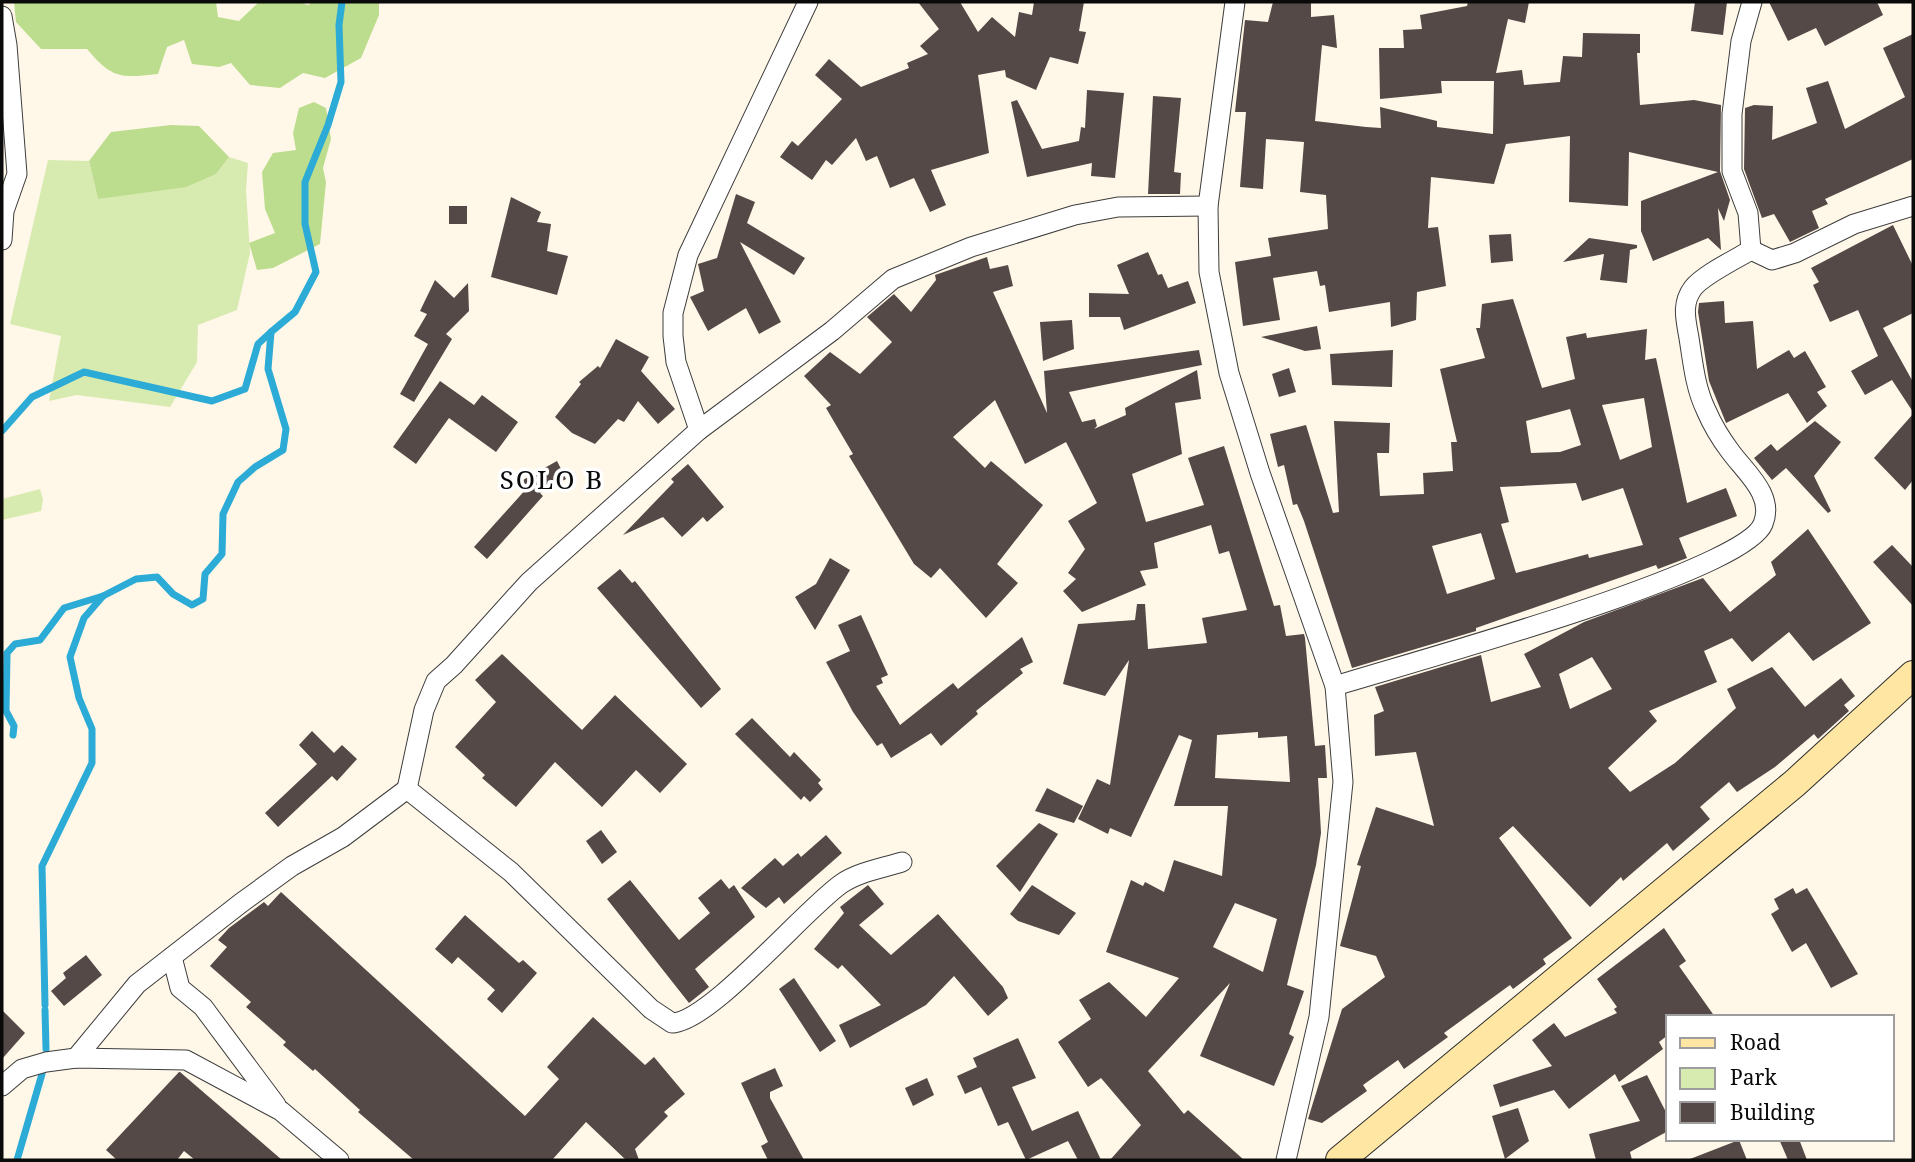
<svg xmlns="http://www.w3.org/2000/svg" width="1915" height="1162" font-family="'Noto Serif',serif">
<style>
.green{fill:#d7ebb0}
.forest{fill:#bddd8e}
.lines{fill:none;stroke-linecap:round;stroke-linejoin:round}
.stream{stroke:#2babd6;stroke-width:7}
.building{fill:#544946;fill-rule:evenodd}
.street-casing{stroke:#3d3d3d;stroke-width:21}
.secondary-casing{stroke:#2c2c2c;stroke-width:30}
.street{stroke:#fff;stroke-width:19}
.secondary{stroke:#ffe7a3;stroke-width:28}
.labels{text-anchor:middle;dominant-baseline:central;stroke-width:7;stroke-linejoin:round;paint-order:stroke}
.quarter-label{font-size:26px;letter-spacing:2px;fill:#0a0a0a;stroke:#fff}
</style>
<rect width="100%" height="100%" fill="#fff7e8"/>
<!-- green -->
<g class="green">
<polygon points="229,157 248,163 246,190 250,253 237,310 198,325 197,362 170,407 77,395 49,401 61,336 10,324 48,160 89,161 98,199 216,174"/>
<polygon points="40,489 43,500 41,511 2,520 2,499"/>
</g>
<!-- forest -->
<g class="forest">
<path d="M14 2H216L218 17 239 21 259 2H299L308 5 313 2H379V15L361 58 325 78 303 73 280 88 250 85 231 63 219 67 192 64 184 40 167 47 158 74C121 78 112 79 87 49H41L16 22Z"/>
<polygon points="314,102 326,108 331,139 323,168 326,182 320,244 273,268 257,270 249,243 275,233 265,209 262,172 273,153 296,150 293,133 299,108"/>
<polygon points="171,125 199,126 229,157 216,174 186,187 98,199 89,161 111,132"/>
</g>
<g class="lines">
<!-- stream -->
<g class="stream">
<polyline points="2,431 32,397 84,372 212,401 245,389 258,344 271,332"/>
<polyline points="13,735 14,726 6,711 7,653 15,644 40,640 64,608 103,596"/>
<polyline points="45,1005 42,866 92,763 92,729 79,698 70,657 84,618 103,596 136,579 157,577 173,594 192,605 203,599 205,574 222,554 223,514 238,482 255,467 283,450 286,429 268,369 271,332 295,312 316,272 305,224 305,182 328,125 341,82 339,25 342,2"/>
<polyline points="45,1010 46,1049"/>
<polyline points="17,1160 42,1074"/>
</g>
</g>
<!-- building -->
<g class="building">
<polygon points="918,2 960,2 978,32 992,17 1015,37 1019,12 1032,15 1034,2 1084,2 1079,31 1086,32 1078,64 1050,57 1036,90 1006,77 1005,70 978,75 989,153 931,170 946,205 930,212 914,178 890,188 877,156 866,161 856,138 832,165 826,160 812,180 780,157 792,141 798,146 842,99 815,75 829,59 861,87 909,68 907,63 928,54 920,46 939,29"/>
<polygon points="1273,2 1311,2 1311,17 1334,15 1337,48 1322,45 1315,121 1366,127 1381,128 1380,107 1437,121 1437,127 1493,134 1494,81 1441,81 1442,93 1380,99 1379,48 1404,48 1403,30 1422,29 1420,15 1467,6 1468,2 1529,2 1525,23 1508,19 1496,73 1522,70 1524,85 1560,82 1563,56 1582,57 1583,33 1640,34 1640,53 1637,53 1640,105 1694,100 1721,105 1720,171 1730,200 1724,221 1718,208 1721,250 1708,238 1653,261 1641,231 1641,201 1718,172 1629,152 1628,206 1569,202 1570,136 1506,144 1494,184 1431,177 1428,228 1438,227 1446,286 1417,292 1416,320 1391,327 1390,302 1329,312 1325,285 1320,286 1317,271 1273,278 1280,320 1243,326 1235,262 1271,256 1268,238 1328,229 1326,195 1300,192 1304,142 1266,139 1263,189 1240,187 1246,112 1235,112 1245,20 1268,22"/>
<polygon points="1695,2 1727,2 1723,35 1691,31"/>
<polygon points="1769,2 1877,2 1883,15 1825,46 1816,28 1788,41"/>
<polygon points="1913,34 1913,159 1825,199 1828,204 1812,211 1819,228 1790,242 1774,214 1762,218 1744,169 1745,108 1754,105 1773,106 1772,140 1817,123 1806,88 1828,81 1845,129 1905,97 1883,48"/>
<polygon points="1087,90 1124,93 1115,178 1091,176 1092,163 1027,177 1011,102 1017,100 1042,149 1079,141 1081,127 1085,128"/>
<polygon points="1153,96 1181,98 1174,172 1181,173 1180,194 1148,194"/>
<polygon points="736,194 755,202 747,223 805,258 794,275 740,242 781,322 759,334 746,308 708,331 690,297 704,291 698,264 717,258"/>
<polygon points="511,197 541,212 537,222 551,224 547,251 568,256 557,295 491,277"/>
<rect x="449" y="206" width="18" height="18"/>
<polygon points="1893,225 1913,266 1913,313 1883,328 1913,382 1913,412 1892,380 1865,395 1851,371 1878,356 1858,310 1830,322 1813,285 1819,282 1811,268"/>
<polygon points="1511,234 1513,261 1491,263 1489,235"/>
<polygon points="1589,238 1637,245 1637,248 1630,250 1627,283 1600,280 1604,254 1563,262"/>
<polygon points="1148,252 1158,275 1162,274 1168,288 1188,281 1196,303 1124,330 1120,317 1089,317 1089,293 1129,294 1117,265"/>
<path d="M987 257 990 269 1008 265 1013 286 993 292 1047 413 1044 371 1199 350 1202 365 1069 392 1082 422 1095 419 1097 426 1094 429 1126 415 1125 408 1197 370 1201 399 1175 403 1182 454 1132 474 1146 522 1204 505 1188 458 1224 446 1274 606 1280 605 1286 636 1304 634 1305 638 1315 746 1325 745 1327 778H1318L1321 833 1316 865 1287 985 1304 991 1289 1034 1294 1037 1274 1086 1200 1056 1230 983 1148 1071 1184 1114 1188 1110 1244 1160H1110L1141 1125 1101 1078 1088 1087 1058 1042 1091 1019 1079 1000 1109 982 1146 1017 1179 978 1106 952 1131 880 1143 886 1145 882 1164 892 1174 860 1222 876 1228 806H1174L1192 740 1179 735 1131 837 1110 828 1108 834 1078 819 1097 779 1110 785 1129 660 1105 696 1063 684 1078 624 1135 620 1137 604H1145L1148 649 1207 643 1202 618 1247 610 1229 551 1219 554 1211 525 1154 543 1158 568 1140 571 1146 585 1082 612 1063 591 1076 579 1068 573 1085 549 1068 521 1097 503 1066 442 1025 464 995 400 953 437 985 468 991 461 1043 505 997 564 1018 583 986 618 940 568 931 578 914 564 849 456 853 454 826 408 831 405 804 376 830 352 860 374 892 342 867 317 894 294 911 312 936 280 935 275ZM1258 732V738L1287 736 1290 782 1215 778 1217 735ZM1235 903 1277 919 1263 972 1213 947Z"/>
<polygon points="435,280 454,298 468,283 469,311 446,334 452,339 414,402 400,394 428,344 414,336 427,314 420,311"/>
<path d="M1513 299 1542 388 1575 379 1566 337 1586 333 1587 338 1647 329 1645 360 1656 358 1687 503 1726 488 1737 516 1679 538 1687 558 1658 569 1656 565 1476 628V631L1352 668 1304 521 1297 504 1293 505 1284 465 1278 467 1270 434 1306 425 1333 513 1339 512 1334 421 1390 423 1389 453H1377L1380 496 1424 494 1423 473 1453 471 1451 442H1457L1440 369 1485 358 1476 328H1480L1482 304ZM1644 398 1652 447 1620 460 1602 405ZM1570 409 1581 445 1560 452 1531 453 1526 421ZM1576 483 1582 501 1623 488 1643 545 1589 558 1588 554 1516 573 1501 524 1509 522 1500 487ZM1481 533 1495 579 1447 594 1432 546Z"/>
<polygon points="1724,301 1725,323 1753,321 1757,369 1789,350 1794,358 1805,351 1826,387 1817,392 1827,406 1807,423 1788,393 1726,423 1709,381 1698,312 1699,303"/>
<polygon points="1072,320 1074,349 1043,361 1040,322"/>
<polygon points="1317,326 1321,349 1305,351 1261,337"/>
<polygon points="616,339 649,357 641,371 675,409 658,424 638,401 624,422 618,419 595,444 572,433 555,417 581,384 579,382 598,366 600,368"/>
<polygon points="1393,350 1392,387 1332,385 1330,354"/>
<polygon points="1289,368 1296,392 1279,397 1272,374"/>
<polygon points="440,381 474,405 482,395 518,422 496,452 449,418 416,464 393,447"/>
<polygon points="1913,414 1913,480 1905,490 1874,458"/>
<polygon points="1815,421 1841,442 1814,476 1831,511 1828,513 1786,468 1772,480 1754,458 1771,444 1777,451"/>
<polygon points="557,461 566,479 540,493 543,496 487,559 474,547 527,488 523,480"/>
<polygon points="688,464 724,507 707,522 703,517 682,537 663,517 623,535 674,482 671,479"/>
<path d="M1808 529 1871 623 1813 661 1789 632 1752 662 1732 638 1704 651 1717 682 1649 711 1657 721 1608 768 1630 792 1675 763 1736 708 1727 689 1772 667 1805 707 1841 678 1855 696 1844 705 1849 711 1818 739 1814 734 1775 767 1737 792 1729 782 1700 807 1710 819 1673 851 1667 843 1623 881 1621 877 1590 907 1513 826 1499 838 1572 938 1543 959 1546 964 1513 989 1510 985 1444 1033 1448 1037 1404 1069 1398 1060 1363 1085 1367 1091 1322 1123 1308 1119 1342 1009 1385 977 1376 956 1340 946 1361 866 1357 865 1376 807 1434 826 1416 752 1375 756 1374 715 1384 711 1375 687 1481 655 1491 702 1541 687 1524 654 1584 622 1703 578 1730 612 1776 575 1771 562ZM1592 657 1612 689 1570 709 1559 674Z"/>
<polygon points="1892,545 1913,567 1913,606 1873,562"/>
<polygon points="830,558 850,570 815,630 795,597 816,584"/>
<polygon points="620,569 632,583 635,581 721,689 701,708 597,588"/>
<polygon points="861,615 888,675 881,678 883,683 876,686 900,725 953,683 958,689 1022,637 1033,662 1020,669 1023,673 976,711 978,714 941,746 931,733 891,758 882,743 877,746 853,712 826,662 850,651 838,625"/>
<polygon points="502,654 582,730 615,695 687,764 660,793 636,770 602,807 555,762 516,807 482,778 485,775 455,747 496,702 475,680"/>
<polygon points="752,718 790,757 794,752 821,780 818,783 823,789 810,802 804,796 801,800 735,734"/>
<polygon points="312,731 334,753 342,745 357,759 337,781 332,776 278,827 265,813 317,764 299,745"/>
<polygon points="1047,788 1083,806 1074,823 1035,811"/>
<polygon points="1039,823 1058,834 1020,892 996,866"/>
<polygon points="601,830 617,852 602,864 586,841"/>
<polygon points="826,835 842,853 784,904 779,897 766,908 741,888 775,858 783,866 798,853 801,857"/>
<polygon points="721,879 729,889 734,885 755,917 695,969 709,987 689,1003 607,899 630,880 679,940 710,913 698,898"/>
<polygon points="868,885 884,904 859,925 891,955 938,914 1003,987 1008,998 988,1016 954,976 926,1005 850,1048 839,1025 881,1005 842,965 838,969 814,949 844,913 840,907"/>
<polygon points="1032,885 1076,913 1059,935 1018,921 1010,914"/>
<polygon points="1793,888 1796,894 1807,888 1858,974 1831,988 1806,943 1792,952 1771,914 1779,909 1774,899"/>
<polygon points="281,892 525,1116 559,1079 547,1067 593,1017 645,1065 654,1057 685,1094 664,1112 668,1116 635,1149 639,1160 626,1160 586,1122 552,1160 414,1160 358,1112 360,1110 315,1069 313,1071 283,1045 286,1042 246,1007 251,1002 210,966 227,947 218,940 229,928 264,902 268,906"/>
<polygon points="465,915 519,963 523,960 537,973 502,1013 487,999 495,990 458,957 452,964 435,949"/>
<polygon points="1664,928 1686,961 1679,966 1715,1017 1668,1017 1668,1035 1659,1042 1663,1049 1619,1082 1615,1074 1569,1109 1554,1090 1500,1107 1493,1085 1552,1066 1532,1040 1554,1023 1565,1037 1617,1013 1614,1009 1617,1007 1597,979"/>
<polygon points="86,955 102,975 64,1006 51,991 66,978 63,973"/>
<polygon points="794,978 836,1041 820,1052 779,989"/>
<polygon points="2,1010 25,1033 2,1059"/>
<polygon points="1018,1038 1036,1078 1012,1087 1032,1131 1078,1111 1101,1160 1078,1160 1068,1141 1026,1160 1008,1122 998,1126 981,1087 965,1094 957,1076 977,1067 973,1058"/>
<polygon points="775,1068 783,1086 770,1092 770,1098 804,1160 768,1160 761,1146 768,1142 741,1083"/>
<polygon points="179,1072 180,1072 282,1160 195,1160 184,1151 177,1160 117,1160 106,1150"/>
<polygon points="1647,1075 1668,1116 1668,1131 1630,1152 1632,1160 1596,1160 1589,1134 1640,1121 1621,1086"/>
<polygon points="927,1078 934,1095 913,1106 905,1088"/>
<polygon points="1518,1108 1529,1141 1505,1159 1492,1116"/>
<polygon points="1779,1139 1799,1139 1807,1160 1788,1160"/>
<polygon points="1739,1140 1747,1160 1691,1160 1690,1159"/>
</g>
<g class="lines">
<defs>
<g id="street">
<polyline points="1235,2 1208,206 1209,272 1229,373 1260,473 1335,686 1343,782 1319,1017 1286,1160"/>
<polyline points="1752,2 1741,41 1732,114 1732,171 1748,213 1751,250 1772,260 1795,253 1854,224 1913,206"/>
<polyline points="2,16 7,45 17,174 4,211 2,240"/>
<polyline points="699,430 676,362 673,336 673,313 688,255 808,2"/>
<path d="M1335 686C1401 665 1743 573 1763 524 1775 495 1745 472 1730 451 1721 439 1712 424 1706 410 1695 387 1693 363 1689 338 1686 320 1681 304 1693 288 1703 275 1736 259 1751 250"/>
<polyline points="407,789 424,710 436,681 454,665 529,582 699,430 832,331 893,279 971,247 1075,215 1118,207 1208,206"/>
<polyline points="172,957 180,988 203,1007 276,1105"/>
<path d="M76 1058 137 984 241 903 292 866 343 837 407 789 511 872 651 1009 672 1023C710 1022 804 910 841 884 858 872 883 868 902 862"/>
<polyline points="2,1086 22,1069 46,1062 76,1058 186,1060 281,1111 339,1160"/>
</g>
<polyline id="secondary" points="1340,1160 1795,783 1913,675"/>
</defs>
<!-- street casing -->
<use href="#street" class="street-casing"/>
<!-- secondary casing -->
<use href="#secondary" class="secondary-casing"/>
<!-- street -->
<use href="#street" class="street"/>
<!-- secondary -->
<use href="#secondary" class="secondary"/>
</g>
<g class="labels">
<!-- quarter labels -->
<g class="quarter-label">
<text x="552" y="479">SOLO B</text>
</g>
</g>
<!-- border -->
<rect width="1915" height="1162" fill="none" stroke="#0a0a0a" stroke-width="7"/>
<!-- legend -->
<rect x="1666" y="1015" width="228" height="126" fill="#ffffff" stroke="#9d9d9d" stroke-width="2"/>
<rect x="1680" y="1038" width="35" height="10" fill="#ffe7a3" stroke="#9d9d9d" stroke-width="2"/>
<text x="1730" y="1050" font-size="21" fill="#0a0a0a">Road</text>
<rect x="1680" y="1068" width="35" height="21" fill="#d7ebb0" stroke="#9d9d9d" stroke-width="2"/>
<text x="1730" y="1085" font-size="21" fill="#0a0a0a">Park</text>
<rect x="1680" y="1102" width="35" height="21" fill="#544946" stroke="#9d9d9d" stroke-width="2"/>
<text x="1730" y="1120" font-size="21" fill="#0a0a0a">Building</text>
</svg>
